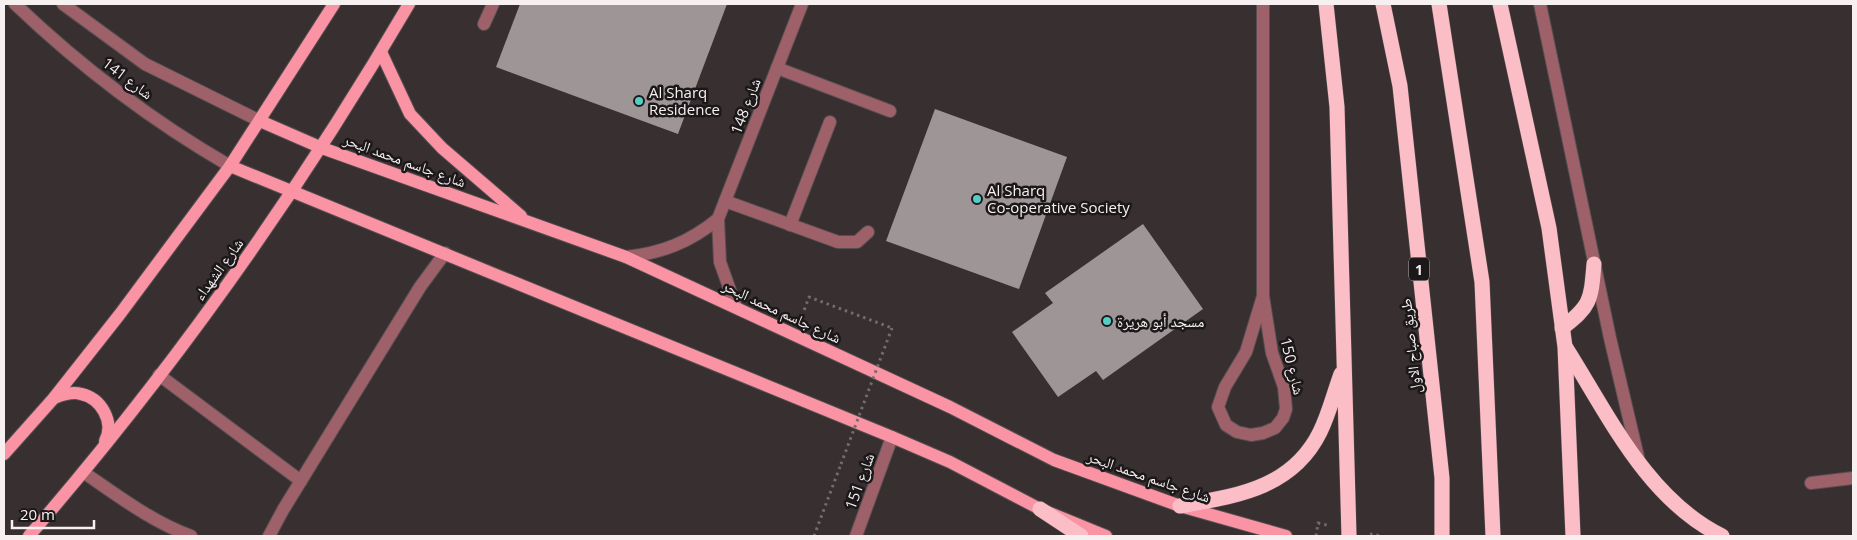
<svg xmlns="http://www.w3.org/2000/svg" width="1857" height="540" font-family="'Open Sans','Noto Naskh Arabic',sans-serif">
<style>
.building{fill:#9e9596}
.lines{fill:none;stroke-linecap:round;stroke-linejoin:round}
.minor-casing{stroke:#564e4f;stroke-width:14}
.major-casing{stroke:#564e4f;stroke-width:14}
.highway-casing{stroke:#564e4f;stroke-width:16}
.path{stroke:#736c6d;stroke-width:3;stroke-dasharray:2.5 4;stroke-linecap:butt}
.minor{stroke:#9e6069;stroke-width:12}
.major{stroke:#fa94a4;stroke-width:12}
.highway{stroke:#fcbec6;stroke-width:15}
.path-bridge{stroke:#736c6d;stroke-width:3;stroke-dasharray:2.5 4;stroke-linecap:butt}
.poi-dot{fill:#54cdc7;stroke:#1c1819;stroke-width:2}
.labels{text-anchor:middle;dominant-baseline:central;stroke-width:5;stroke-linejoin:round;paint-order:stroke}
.shield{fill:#1c1819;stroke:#b5afb0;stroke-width:1}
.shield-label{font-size:14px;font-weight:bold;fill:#f6f0f1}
.street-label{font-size:15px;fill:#f6f0f1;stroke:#1c1819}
.poi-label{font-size:15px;fill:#f6f0f1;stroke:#1c1819;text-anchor:start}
</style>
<rect width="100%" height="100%" fill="#372f30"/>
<!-- building -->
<g class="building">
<polygon points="520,4 727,4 678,134 496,67"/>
<polygon points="935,109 1067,157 1019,289 886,241"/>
<polygon points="1143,224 1203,309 1103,380 1096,371 1058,397 1012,332 1053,303 1045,293"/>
</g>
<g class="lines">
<defs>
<g id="minor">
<path d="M15 4C80 66 152 121 230 166"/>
<polyline points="63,4 145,64 260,121"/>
<polyline points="1540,4 1610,338 1639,461"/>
<polyline points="484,24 493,4"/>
<polyline points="777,68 890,111"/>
<polyline points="725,201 838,242 857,242 868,232"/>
<polyline points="790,225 830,122"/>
<path d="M626 257C662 253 690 242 718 219"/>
<polyline points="1263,296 1246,352 1225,387 1218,407 1226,425 1237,432 1251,435 1263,433 1275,428 1283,418 1286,409 1284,387 1272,353 1263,296 1263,4"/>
<polyline points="736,307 720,262 718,219 802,4"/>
<polyline points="159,375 301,481"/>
<path d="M83 472C117 495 152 522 191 536"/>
<polyline points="1811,483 1853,478"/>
<polyline points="269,536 283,510 420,287 445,253"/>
<polyline points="856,536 892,437"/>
</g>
<g id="major">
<polyline points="381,52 410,114 442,148 521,216"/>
<polyline points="260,121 322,148 626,257 950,407 1054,460 1180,506 1286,536"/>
<polyline points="230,166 892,437 950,462 1040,509 1106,536"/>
<path d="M54 398C62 395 72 391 81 394 101 398 115 422 105 441"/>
<polyline points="4,454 53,399 120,314 230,166 334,4"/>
<path d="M29 536C172 371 299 192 409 4"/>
</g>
<g id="highway">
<polyline points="1326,4 1337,107 1349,536"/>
<polyline points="1383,4 1400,86 1442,478 1442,536"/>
<polyline points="1439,4 1482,282 1493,536"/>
<polyline points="1500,4 1549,228 1565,347 1573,536"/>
<path d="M1562 328C1591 306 1591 300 1594 264"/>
<path d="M1566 348C1609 416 1647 499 1722 536"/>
<path d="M1180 506C1235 496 1292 489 1320 432 1329 414 1334 393 1341 374"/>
<polyline points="1040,509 1081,536"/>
</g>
</defs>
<!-- minor casing -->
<use href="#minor" class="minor-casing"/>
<!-- major casing -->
<use href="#major" class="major-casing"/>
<!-- highway casing -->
<use href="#highway" class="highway-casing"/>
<!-- path -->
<g class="path">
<polyline points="802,316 809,297 892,328"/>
<polyline points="1370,534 1382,536"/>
<polyline points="814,536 841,464"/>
<polyline points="1316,536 1318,523 1327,525"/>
</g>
<!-- minor -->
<use href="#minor" class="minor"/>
<!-- major -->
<use href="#major" class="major"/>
<!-- highway -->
<use href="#highway" class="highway"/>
<!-- path-bridge -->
<polyline class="path-bridge" points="841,464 892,328"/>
</g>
<!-- markers -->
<g class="poi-dot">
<circle cx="639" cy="101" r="5"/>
<circle cx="977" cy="199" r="5"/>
<circle cx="1107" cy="321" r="5"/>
</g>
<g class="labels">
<!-- shield labels -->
<rect class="shield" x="1409" y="257.5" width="20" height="23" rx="4"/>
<g class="shield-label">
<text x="1419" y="269">1</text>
</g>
<!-- street labels -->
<g class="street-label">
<text transform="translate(128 78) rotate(37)">شارع 141</text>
<text transform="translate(745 106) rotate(-69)">شارع 148</text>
<text transform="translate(405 160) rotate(20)">شارع جاسم محمد البحر</text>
<text transform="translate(218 269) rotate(-54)">شارع الشهداء</text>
<text transform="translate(782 311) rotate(25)">شارع جاسم محمد البحر</text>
<text transform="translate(1410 346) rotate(-96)">طريق صباح الاول</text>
<text transform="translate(1293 366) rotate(76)">شارع 150</text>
<text transform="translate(1149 476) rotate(19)">شارع جاسم محمد البحر</text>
<text transform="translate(859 481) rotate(-70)">شارع 151</text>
</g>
<!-- poi labels -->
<g class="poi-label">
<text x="649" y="92">Al Sharq<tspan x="649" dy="17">Residence</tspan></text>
<text x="987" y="190">Al Sharq<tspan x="987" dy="17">Co-operative Society</tspan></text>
<text x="1117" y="321">مسجد أبو هريرة</text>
</g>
</g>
<!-- border -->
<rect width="1857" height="540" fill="none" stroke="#f6f0f1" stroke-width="10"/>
<!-- scale -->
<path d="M12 520v8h82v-8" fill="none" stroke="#f6f0f1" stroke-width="2.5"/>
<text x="20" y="520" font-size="15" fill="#f6f0f1" stroke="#1c1819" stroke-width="4" paint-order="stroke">20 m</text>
</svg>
